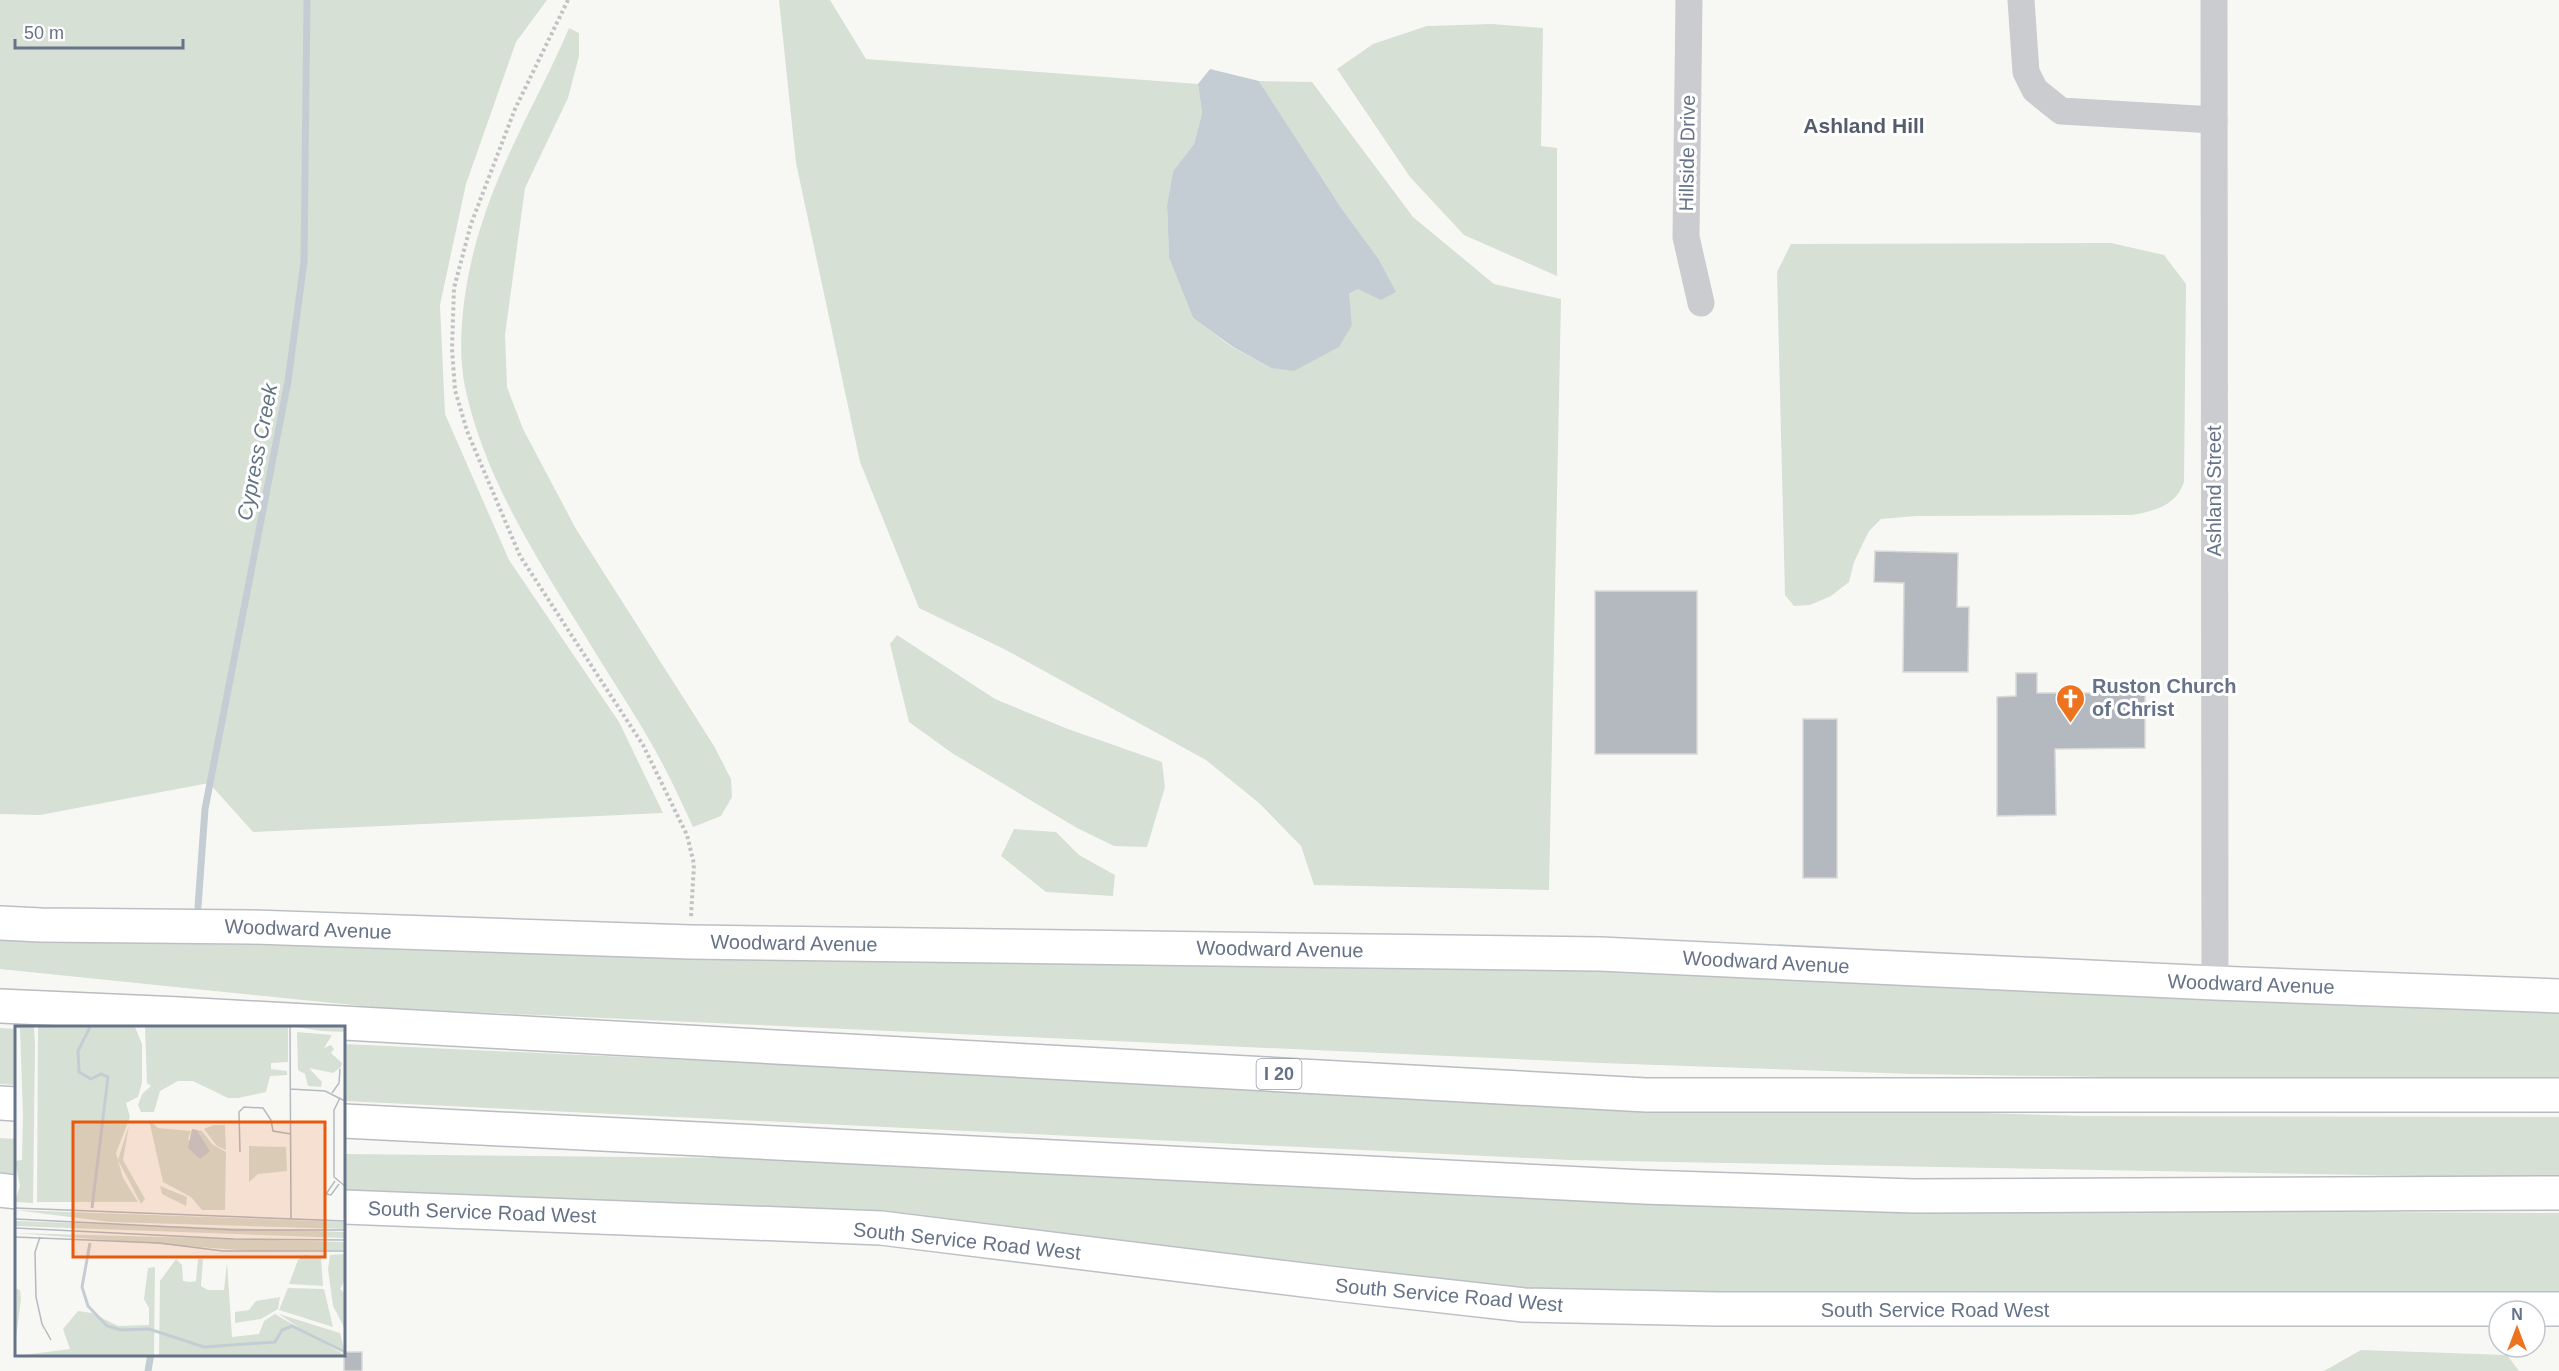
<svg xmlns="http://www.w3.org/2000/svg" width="2559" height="1371" font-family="Arial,sans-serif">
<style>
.green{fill:#d7e0d5}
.water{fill:#c5cdd4}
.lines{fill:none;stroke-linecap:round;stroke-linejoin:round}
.stream{stroke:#c5cdd4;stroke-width:7}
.building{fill:#b4b9c0;stroke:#d9d9d7;stroke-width:1.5}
.secondary-casing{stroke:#bcbfc4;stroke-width:36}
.motorway-casing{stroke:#b9bcc0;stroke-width:36}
.path{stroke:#c1c2c5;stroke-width:4;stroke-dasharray:3 3;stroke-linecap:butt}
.minor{stroke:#caccd0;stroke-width:27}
.secondary{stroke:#fff;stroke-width:33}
.motorway{stroke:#fff;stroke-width:33}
.labels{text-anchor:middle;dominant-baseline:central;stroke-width:6;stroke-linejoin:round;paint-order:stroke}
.shield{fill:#fff;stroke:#939cab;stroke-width:1.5}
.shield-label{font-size:18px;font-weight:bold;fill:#657287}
.street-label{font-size:20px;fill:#657287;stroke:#fff}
.poi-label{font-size:20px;font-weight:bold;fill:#657287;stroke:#fff;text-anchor:start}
.neighbourhood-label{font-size:21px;font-weight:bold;fill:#535d6c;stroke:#fff}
.water-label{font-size:21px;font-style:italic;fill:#607383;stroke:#fff}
.inset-river{fill:none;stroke:#c5cdd4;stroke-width:3}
.inset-road{fill:none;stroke:#b4bac2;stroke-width:1.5}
.view{fill:#e8590c;fill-opacity:0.15;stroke:#e8590c;stroke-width:3}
.inset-edge{fill:none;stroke:#657287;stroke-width:3}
</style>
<rect width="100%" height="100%" fill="#f7f8f4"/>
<!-- green -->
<g class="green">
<polygon points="0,0 547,0 516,42 466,184 440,305 445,414 509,560 619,722 663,813 253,832 209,783 40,815 0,814"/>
<polygon points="779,0 830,0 866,59 1198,84 1202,113 1194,144 1173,171 1167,205 1169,258 1193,318 1232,347 1271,368 1352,325 1348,295 1358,289 1378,258 1342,209 1259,81 1312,82 1413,217 1494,284 1561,299 1549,890 1314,885 1301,846 1259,803 1206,760 1006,650 919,608 860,462 796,163"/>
<polygon points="1492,24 1543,28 1541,146 1557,148 1557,276 1464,235 1410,177 1337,69 1373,44 1427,26"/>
<path d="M569 28 579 33V56L568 98 525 188 505 335 507 387 523 429 576 529 714 746 731 779 732 797 721 816 693 827C681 801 669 775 655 750 633 710 607 673 584 634 536 557 484 477 465 387 455 339 466 272 481 226 502 157 541 94 569 28Z"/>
<path d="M2111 243 2164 255 2186 284 2184 482C2176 506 2154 511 2132 515L1916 516 1881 519 1869 531 1854 562 1849 582 1831 596 1810 605 1794 606 1785 595 1777 272 1791 244Z"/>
<polygon points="897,635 995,699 1068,729 1162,762 1165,787 1147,847 1114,846 1077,828 952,753 909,722 890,644"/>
<polygon points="1014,829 1056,832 1079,855 1115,875 1113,896 1046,892 1001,856"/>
<polygon points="0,935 199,944 1095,960 1725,974 2559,1010 2559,1080 2234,1079 1913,1074 1601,1063 382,1008 0,969"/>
<polygon points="0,1028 16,1029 16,1085 0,1084"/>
<polygon points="344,1044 1577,1101 2083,1116 2559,1117 2559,1176 2468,1177 1570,1160 344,1101"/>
<polygon points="0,1138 16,1139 16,1179 0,1179"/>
<polygon points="344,1154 732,1158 1471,1194 1478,1197 1492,1195 1977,1210 2559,1213 2559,1298 1553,1293 344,1195"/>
<polygon points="2361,1350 2507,1355 2519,1371 2324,1371"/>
</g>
<!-- water -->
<polygon class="water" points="1210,69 1259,81 1342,209 1378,258 1396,292 1381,300 1358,289 1349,294 1352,325 1339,347 1294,371 1271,368 1233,347 1193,318 1169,258 1167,205 1173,171 1194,144 1202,113 1198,84"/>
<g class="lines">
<!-- stream -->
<g class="stream">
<polyline points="198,907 205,809 288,381 304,262 307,0"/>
<polyline points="148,1371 151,1354"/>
</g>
</g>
<!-- building -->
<g class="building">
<polygon points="1875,551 1958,553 1957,607 1969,607 1968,672 1903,672 1904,583 1874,582"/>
<rect x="1595" y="591" width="102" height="163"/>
<polygon points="2016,673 2037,673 2037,693 2145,693 2145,748 2055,749 2056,815 1997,816 1997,697 2016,696"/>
<rect x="1803" y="719" width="34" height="159"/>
<rect x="344" y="1352" width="18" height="19"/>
</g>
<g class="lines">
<defs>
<g id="secondary">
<polyline points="0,923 41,925 251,927 690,942 1600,954 2215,983 2559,996"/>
<polyline points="0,1190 16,1192"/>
<polyline points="344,1207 881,1228 1345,1285 1524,1305 1718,1309 2559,1309"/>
</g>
<g id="motorway">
<polyline points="0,1006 180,1014 1646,1095 2559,1095"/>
<polyline points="0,1103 16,1104"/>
<polyline points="344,1121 1643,1187 1914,1196 2559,1193"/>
</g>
</defs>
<!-- secondary casing -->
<use href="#secondary" class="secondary-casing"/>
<!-- motorway casing -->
<use href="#motorway" class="motorway-casing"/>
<!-- path -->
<polyline class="path" points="568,0 515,109 471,224 454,288 452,349 455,390 467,431 520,556 643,745 687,835 694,864 691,917"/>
<!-- minor -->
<g class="minor">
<polyline points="1689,0 1686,237 1701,303"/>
<polyline points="2021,0 2026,72 2035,90 2061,111 2214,120"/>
<polyline points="2214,0 2215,983"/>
</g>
<!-- secondary -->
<use href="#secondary" class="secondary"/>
<!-- motorway -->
<use href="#motorway" class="motorway"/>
</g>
<!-- icons -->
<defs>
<symbol id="church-pin" viewBox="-11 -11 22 30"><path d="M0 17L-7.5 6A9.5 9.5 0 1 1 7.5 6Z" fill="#ee731e" stroke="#fff"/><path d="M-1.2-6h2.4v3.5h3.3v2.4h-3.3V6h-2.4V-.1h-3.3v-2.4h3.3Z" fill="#fff"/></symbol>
</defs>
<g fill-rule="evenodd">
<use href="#church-pin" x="2054" y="682" width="33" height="45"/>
</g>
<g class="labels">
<!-- shield labels -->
<rect class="shield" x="1256.5" y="1059" width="45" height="30" rx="4.5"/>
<g class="shield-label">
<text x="1279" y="1074">I 20</text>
</g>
<!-- street labels -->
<g class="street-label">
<text transform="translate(1687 153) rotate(-89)">Hillside Drive</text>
<text transform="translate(2214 491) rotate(-90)">Ashland Street</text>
<text transform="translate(308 929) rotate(2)">Woodward Avenue</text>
<text transform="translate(794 943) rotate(1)">Woodward Avenue</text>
<text transform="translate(1280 949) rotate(1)">Woodward Avenue</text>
<text transform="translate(1766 962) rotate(3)">Woodward Avenue</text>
<text transform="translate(2251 984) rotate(2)">Woodward Avenue</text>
<text transform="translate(482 1212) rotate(2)">South Service Road West</text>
<text transform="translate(967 1241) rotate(6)">South Service Road West</text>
<text transform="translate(1449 1295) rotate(5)">South Service Road West</text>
<text x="1935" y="1310">South Service Road West</text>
</g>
<!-- poi labels -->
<g class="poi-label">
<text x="2092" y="686">Ruston Church<tspan x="2092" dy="23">of Christ</tspan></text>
</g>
<!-- neighbourhood labels -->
<g class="neighbourhood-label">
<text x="1864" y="125">Ashland Hill</text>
</g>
<!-- water labels -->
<g class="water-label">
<text transform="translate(257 452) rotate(-79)">Cypress Creek</text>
</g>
</g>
<!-- overview -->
<g transform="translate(15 1026)">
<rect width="330" height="330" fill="#f7f8f4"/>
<path d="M19 1 20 19 18 177 0 176 5 160 0 135 7 134 8 89 5 3 0 1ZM23 1H120L127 18V57L123 71 111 77 115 91 101 127 108 152 123 176H22ZM130 1H273V36L256 37V43L272 45V49L255 50 251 66 223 72H213L178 55H163L145 65 139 86H126L123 79 127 68 136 60 132 57ZM282 1H330V6L306 5ZM282 6 317 9 309 22 316 19 319 23 316 27 327 37 326 41 318 47 294 42 307 56 306 61 293 60 290 48 283 44ZM134 94 143 102 176 105 173 113 191 128 193 122 182 104 187 105 197 118 211 126 210 184H187L176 171 148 156ZM114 99 108 134 130 173 126 178 103 134ZM198 99H210L211 124 202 120 189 103ZM234 120 271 121 272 145 243 148 234 156ZM145 160 172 171 171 180 147 168ZM0 184 330 196V203L95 196ZM0 195 330 206V212L0 200ZM0 207 330 216V224L236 225ZM330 228V254L325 263 330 267V303L318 280 313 243 315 229ZM290 229 306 232 308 260 274 258 283 234ZM161 233 167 239 168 255 175 256 181 255 183 233H188L186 260 193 264H209L212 236 217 311 244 308 249 295 260 288 330 329H144L145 255ZM140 241 139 329H9L55 323 48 303 63 285 77 287 103 300 134 299V282L129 273 133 242ZM0 262 5 264 6 273 0 319ZM273 262 309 263 318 301 264 284ZM265 271 263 283 246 293 220 297V286L234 284 241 275ZM264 288 325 307 330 325 286 303Z" fill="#d7e0d5"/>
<path d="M177 103 182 104 195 125 185 133 173 122Z" fill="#c5cdd4"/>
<path class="inset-river" d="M75 1 63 25 64 46 76 53 86 48 93 51 77 182M75 217 67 261 73 280 92 300 106 304 134 303 189 321 260 316 267 304 277 300 330 326"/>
<path class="inset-road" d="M275 1 276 193M275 63 310 65 330 75M317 67 324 57 325 43M325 72 319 84V151L330 160M225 126 224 86 229 81 248 82 256 94 258 105 276 108M320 155 311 168 316 169 324 158M0 182 330 195M0 193 220 204H330M0 202 219 213 330 214M0 211 144 217 208 225H330M25 211 20 226 21 271 27 298 36 314"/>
<path class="view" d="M58 96H310V231H58Z"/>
<rect width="330" height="330" class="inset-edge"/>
</g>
<!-- north arrow -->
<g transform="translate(2517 1329)"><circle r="28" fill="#ffffff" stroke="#c1c7cf" stroke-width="1.5"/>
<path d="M0-4.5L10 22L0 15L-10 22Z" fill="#ee731e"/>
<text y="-9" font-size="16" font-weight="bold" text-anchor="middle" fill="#657287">N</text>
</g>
<!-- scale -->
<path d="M15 39v9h168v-9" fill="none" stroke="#657287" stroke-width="3"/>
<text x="24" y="39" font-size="18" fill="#657287" stroke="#ffffff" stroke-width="4.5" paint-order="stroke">50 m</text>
</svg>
